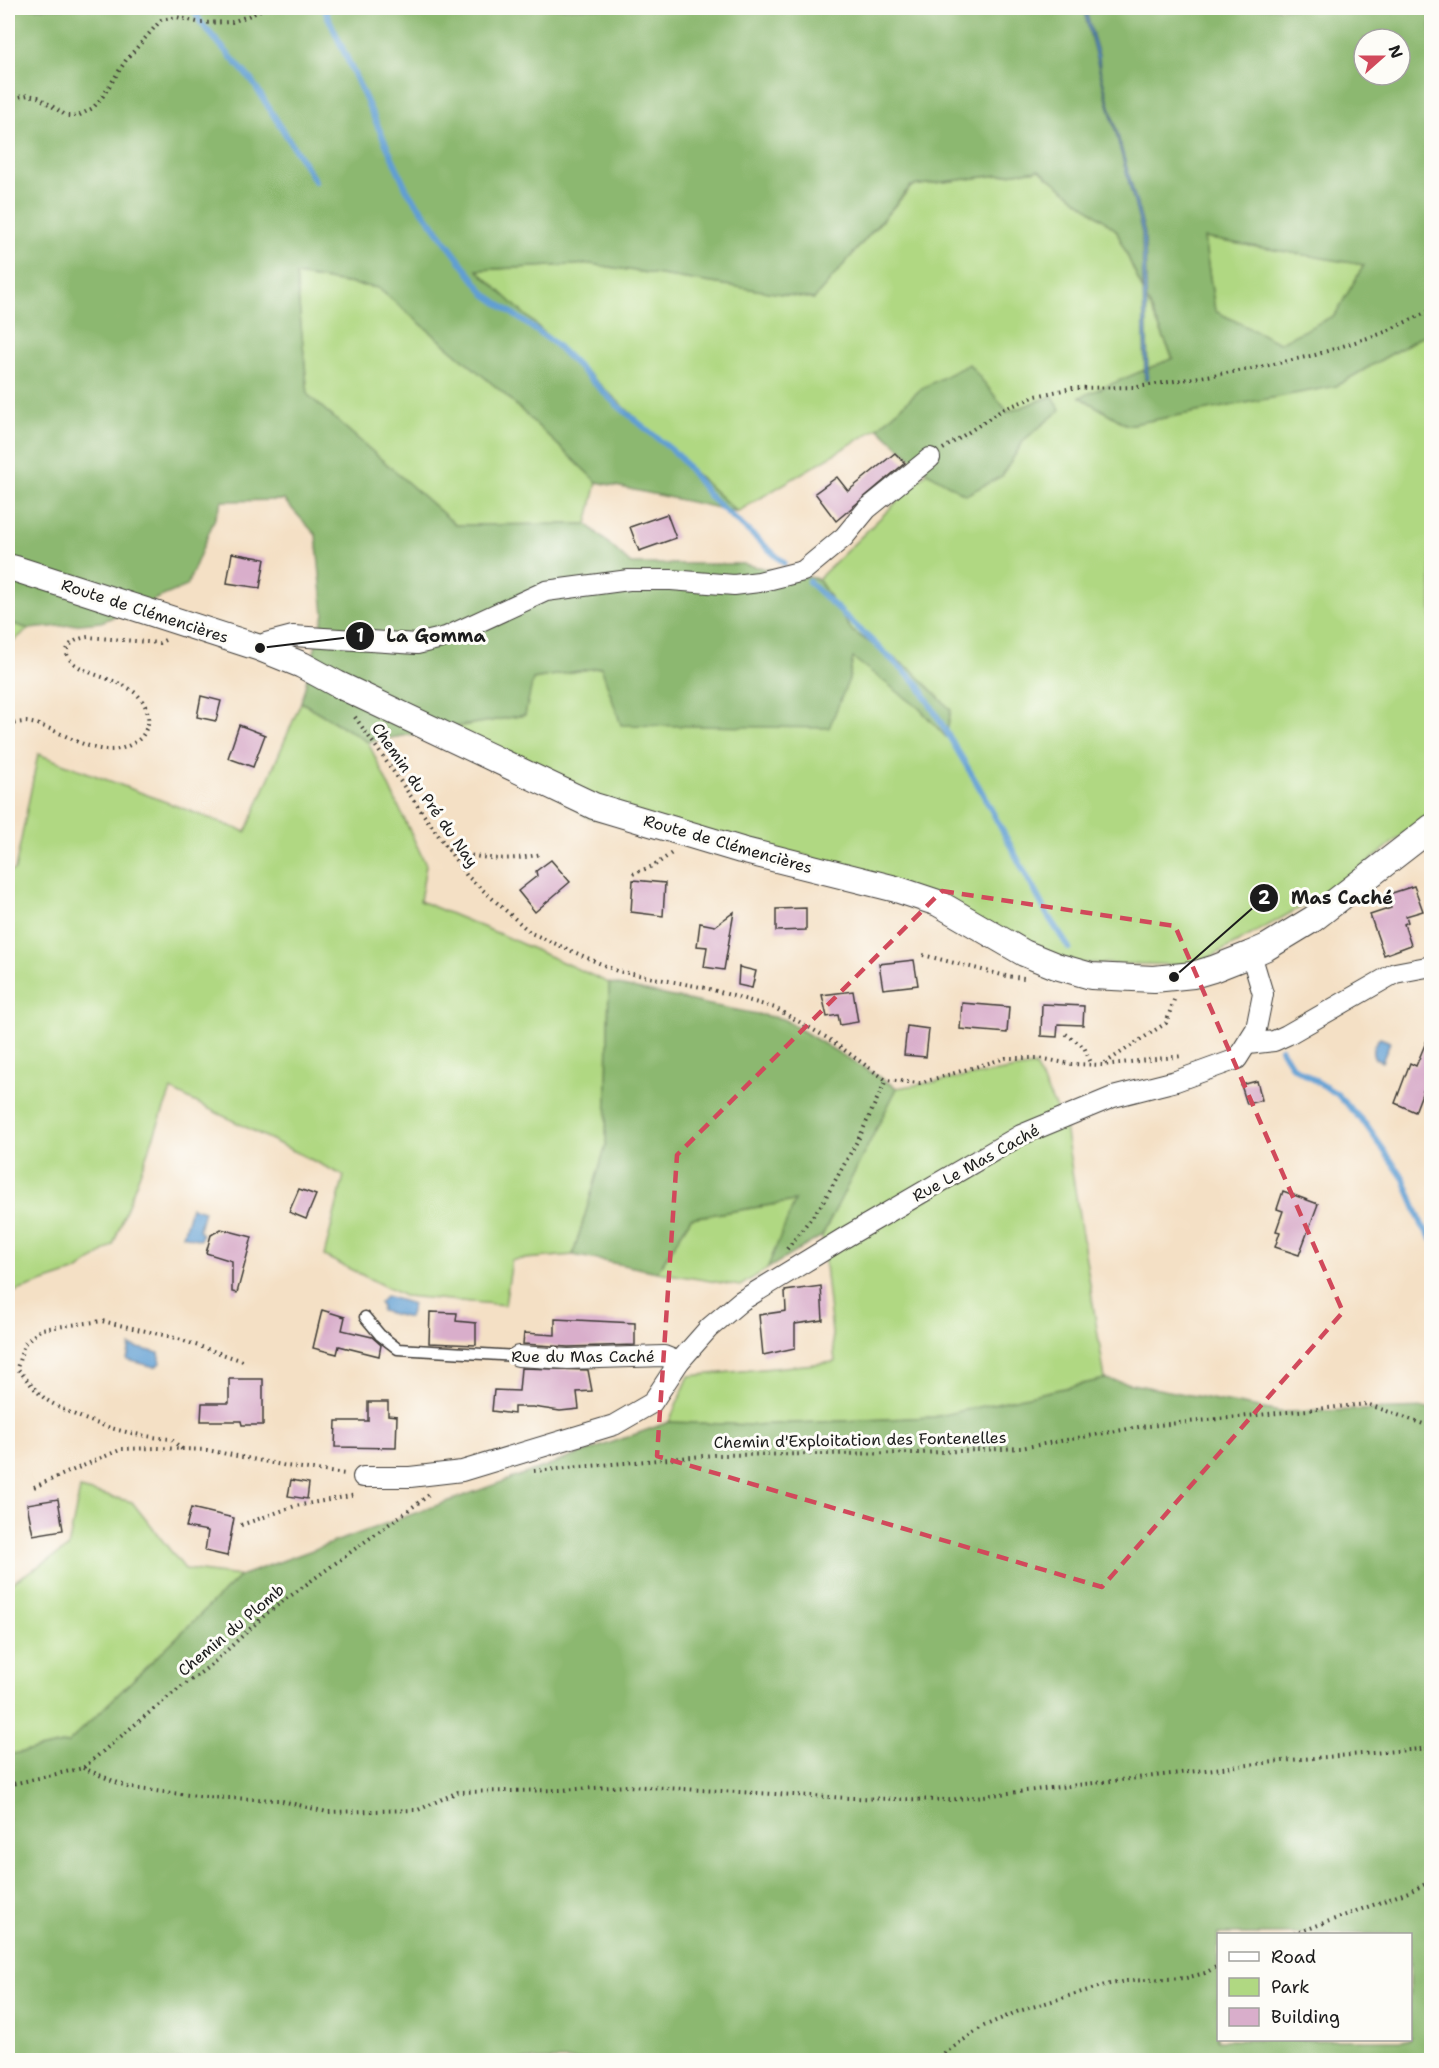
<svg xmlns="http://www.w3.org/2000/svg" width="1439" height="2068" font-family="'Shantell Sans',sans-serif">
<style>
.green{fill:#b0d882;stroke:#667a4f;stroke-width:1.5}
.forest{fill:#8cb870;stroke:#546a46;stroke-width:1.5;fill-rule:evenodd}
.water{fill:#619fd3;stroke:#3e5e78;stroke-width:1.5}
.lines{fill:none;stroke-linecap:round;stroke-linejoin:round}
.stream{stroke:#619fd3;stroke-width:6}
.building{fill:#d9aecb}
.service-casing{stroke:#3c3935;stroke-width:13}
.minor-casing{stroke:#3c3935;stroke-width:22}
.tertiary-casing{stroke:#3c3935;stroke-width:28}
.path{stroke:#3c3935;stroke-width:4;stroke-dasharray:1.5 4.5;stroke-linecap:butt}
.service{stroke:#fff;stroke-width:10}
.minor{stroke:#fff;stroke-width:20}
.tertiary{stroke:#fff;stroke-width:26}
.marked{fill:none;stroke:#d1495b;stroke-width:4.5;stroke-dasharray:12 8;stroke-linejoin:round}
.labels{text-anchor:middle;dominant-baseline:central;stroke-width:6;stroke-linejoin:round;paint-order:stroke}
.street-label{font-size:16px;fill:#1c1c1c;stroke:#fdfcf7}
.leader{fill:none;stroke:#1c1c1c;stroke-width:2}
.callout-dot{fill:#1c1c1c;stroke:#fdfcf7;stroke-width:2}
.mark-label{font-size:18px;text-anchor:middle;font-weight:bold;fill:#fff}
.callout-label{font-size:18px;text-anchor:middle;font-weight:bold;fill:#1c1c1c;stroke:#fdfcf7;stroke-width:6;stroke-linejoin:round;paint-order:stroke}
</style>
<rect width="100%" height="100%" fill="#fdfcf7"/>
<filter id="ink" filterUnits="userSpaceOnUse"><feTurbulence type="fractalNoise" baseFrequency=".0167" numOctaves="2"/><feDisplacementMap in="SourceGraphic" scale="12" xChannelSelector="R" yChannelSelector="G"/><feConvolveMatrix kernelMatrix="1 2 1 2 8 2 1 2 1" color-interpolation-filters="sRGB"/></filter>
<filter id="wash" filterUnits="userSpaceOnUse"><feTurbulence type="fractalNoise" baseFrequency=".008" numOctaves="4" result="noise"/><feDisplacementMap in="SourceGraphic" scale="24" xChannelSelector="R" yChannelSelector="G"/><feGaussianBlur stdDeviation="1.35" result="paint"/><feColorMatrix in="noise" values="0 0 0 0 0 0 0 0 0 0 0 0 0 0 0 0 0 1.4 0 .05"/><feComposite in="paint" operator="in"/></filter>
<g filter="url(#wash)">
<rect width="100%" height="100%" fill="#f4e0c5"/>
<!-- green -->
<g class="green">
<polygon points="1039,170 1116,230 1173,359 1081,397 1127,425 1336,386 1431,331 1431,812 1336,888 1196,965 1069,963 804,855 589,818 454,727 525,715 532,679 601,667 849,679 853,657 919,708 945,736 912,670 852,631 818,579 927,472 1002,476 1024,440 1060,410 1053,396 1008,412 922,388 878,428 737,512 476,270 590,264 814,299 912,186"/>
<polygon points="1204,238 1365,265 1335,316 1279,343 1215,311"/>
<polygon points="296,275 378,288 502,392 597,482 587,524 456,525 308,395"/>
<polygon points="8,622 29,629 8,645"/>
<polygon points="301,702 368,742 426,865 420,901 502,935 609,983 606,1145 573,1255 512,1260 505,1305 404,1296 324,1256 344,1176 171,1090 113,1245 77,1271 8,1294 8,872 15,870 38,754 246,832"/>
<polygon points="1035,1066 1065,1127 1105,1379 934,1417 752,1425 669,1422 689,1376 835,1362 822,1236 897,1088"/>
<polygon points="796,1201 767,1269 740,1286 657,1272 691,1218"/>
<polygon points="80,1489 132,1502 185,1569 240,1576 68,1743 8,1755 8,1585 68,1548"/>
</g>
<!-- forest -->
<g class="forest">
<path d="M8 8H1431V331L1336 386 1127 425 1080 397 1173 358 1116 230 1039 170 911 186 814 299 590 264 477 270 737 512 597 482 502 392 378 288 296 275 308 395 456 525 587 524 631 564H743L818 579 852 631 912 670 951 710 946 737 919 708 853 658 849 679 829 728 621 725 601 667 533 679 525 715 368 742 301 702 324 614 316 535 284 500 222 501 187 586 101 622 29 629 8 622ZM1364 39H1400V75H1364ZM1204 238 1364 265 1335 315 1279 343 1215 311Z"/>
<polygon points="969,364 1008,412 1053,396 1060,410 1024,440 1002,476 966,495 927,472 878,428 922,388"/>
<polygon points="609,983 710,1005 783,1019 897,1088 822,1236 767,1269 795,1201 691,1218 657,1272 573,1255 606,1145"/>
<path d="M1105 1379 1280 1412 1431 1408V2060H8V1755L68 1743 240 1576 669 1422 752 1425 934 1417ZM1218 1934H1410V2040H1218Z"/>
</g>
<!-- water -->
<g class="water">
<polygon points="1083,8 1085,8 1099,56 1100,70 1145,233 1148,380 1145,380 1142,233"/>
<path d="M1380 1038 1390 1042 1382 1062 1375 1059C1370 1052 1374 1043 1380 1038Z"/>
<polygon points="191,1207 204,1211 199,1229 202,1235 200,1240 183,1235"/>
<polygon points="386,1296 413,1304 409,1318 381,1311 382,1307 379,1303"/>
<polygon points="130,1346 159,1353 161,1363 155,1367 127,1360"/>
</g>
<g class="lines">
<!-- stream -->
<g class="stream">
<polyline points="193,8 201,23 252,81 315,181"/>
<polyline points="324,8 407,190 485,294 554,343 617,405 679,456 711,498 784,563"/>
<polyline points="809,582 918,684 978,785 1048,916 1069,948"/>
<polyline points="1281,1049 1292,1066 1337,1094 1366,1125 1404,1179 1422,1225 1432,1239"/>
</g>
</g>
<g id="blocks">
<!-- building -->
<g class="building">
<polygon points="895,453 905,463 836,521 815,493 837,477 848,491"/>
<polygon points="667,514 676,538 639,551 630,527"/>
<polygon points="232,553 265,559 260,588 227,583"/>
<polygon points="201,696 221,701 216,721 197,717"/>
<polygon points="239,725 265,735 253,767 228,758"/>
<polygon points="551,860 570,882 535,912 518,891 537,876 536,871"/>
<polygon points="633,880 665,883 663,916 631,912"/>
<polygon points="1414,886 1423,911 1406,916 1408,922 1404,924 1411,945 1384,955 1370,915 1391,908 1386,895"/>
<polygon points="806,908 806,930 776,931 776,909"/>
<polygon points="734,912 724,970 704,967 707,947 697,946 700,923 715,926"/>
<polygon points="914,960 918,985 883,989 879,964"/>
<polygon points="739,967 756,971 752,988 738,985"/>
<polygon points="853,991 858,1022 840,1025 838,1015 827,1017 822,995"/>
<polygon points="962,1003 1009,1007 1007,1033 960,1029"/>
<polygon points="1042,1004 1084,1006 1083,1025 1058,1024 1057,1037 1041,1036"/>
<polygon points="907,1026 929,1029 926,1057 904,1055"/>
<polygon points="1431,1030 1431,1070 1415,1112 1395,1103 1410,1063 1416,1066"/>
<polygon points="1257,1081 1262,1100 1247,1104 1241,1085"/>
<polygon points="299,1189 316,1195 306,1219 289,1212"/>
<polygon points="1283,1191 1318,1204 1299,1255 1275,1247 1280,1232 1276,1231 1283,1211 1277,1209"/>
<polygon points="221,1229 252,1237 237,1293 232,1292 232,1261 206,1253 211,1235"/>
<polygon points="821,1286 823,1320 795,1324 795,1348 763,1355 759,1315 786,1311 785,1291"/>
<polygon points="322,1310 345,1317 342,1330 372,1337 381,1345 379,1356 339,1346 337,1354 313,1348"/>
<polygon points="430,1312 457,1313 456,1321 476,1323 476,1345 429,1343"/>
<polygon points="555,1319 635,1323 635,1345 568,1347 523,1344 524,1333 555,1335"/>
<polygon points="521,1368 588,1370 592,1391 577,1392 579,1409 560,1411 533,1407 514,1407 514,1414 492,1411 494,1390 519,1391"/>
<polygon points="229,1379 263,1379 263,1425 242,1425 241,1421 201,1421 202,1403 229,1403"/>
<polygon points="368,1402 388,1402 388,1415 397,1416 396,1448 335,1447 336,1421 368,1421"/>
<polygon points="291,1480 309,1483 307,1499 288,1496"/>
<polygon points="58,1499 63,1530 33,1535 27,1504"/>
<polygon points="191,1508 234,1518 227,1556 205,1551 208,1531 186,1527"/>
</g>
</g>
</g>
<g filter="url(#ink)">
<use href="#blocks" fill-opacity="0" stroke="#3c3935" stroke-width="1.5"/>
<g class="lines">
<defs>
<polyline id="service" points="365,1317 380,1335 398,1349 518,1356"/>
<g id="minor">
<polyline points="260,648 266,643 293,636 417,644 446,637 546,591 629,580 671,580 734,585 759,582 803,571 844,537 867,509 930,458"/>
<polyline points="1248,1044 1274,1041 1287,1035 1395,973 1432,966"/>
<polyline points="518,1356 568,1359 664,1356 679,1362"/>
<polyline points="363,1477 410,1477 462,1471 614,1425 652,1403 679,1362 709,1328 741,1301 844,1238 1021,1135 1113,1097 1176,1081 1237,1059 1256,1029 1263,994 1251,954"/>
</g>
<polyline id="tertiary" points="8,567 16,569 260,648 302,665 337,684 594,806 741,850 896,889 938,903 1024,953 1056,966 1091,976 1154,979 1193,975 1213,969 1251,954 1267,947 1313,919 1432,827"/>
</defs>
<!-- service casing -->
<use href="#service" class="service-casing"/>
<!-- minor casing -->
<use href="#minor" class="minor-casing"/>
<!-- tertiary casing -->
<use href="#tertiary" class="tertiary-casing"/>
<!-- path -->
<g class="path">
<polyline points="8,99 28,95 38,97 67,116 78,116 93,108 103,96 126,60 161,20 177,17 201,23 232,22 253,14 264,8"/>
<polyline points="943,449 1002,410 1036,396 1072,388 1137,387 1251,369 1315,355 1380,334 1432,310"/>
<polyline points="355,717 467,876 531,933 617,971 706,988 775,1008 829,1039 886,1080 920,1083 1006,1058 1039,1058 1071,1064 1103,1065 1183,1056"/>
<path d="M8 724C13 724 20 722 26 722 61 726 95 763 130 745 138 741 143 737 146 729 149 724 149 717 147 711 138 680 99 681 76 665 57 652 71 639 88 637L159 643 165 640"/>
<path d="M448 850C481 859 508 862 541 854"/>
<polyline points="633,874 655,865 672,853"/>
<polyline points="923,955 1006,976 1024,978"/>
<polyline points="1066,1034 1084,1047 1092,1065"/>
<polyline points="1105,1063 1166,1023 1175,997"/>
<polyline points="787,1249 822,1204 860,1136 886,1080"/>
<path d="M182 1449 171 1439C131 1436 85 1423 50 1402 38 1395 27 1379 17 1368L24 1344 41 1329 102 1321 172 1337 243 1361"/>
<polyline points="534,1471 714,1455 919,1453 1021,1448 1139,1427 1367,1404 1432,1427"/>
<polyline points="34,1487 122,1449 157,1448 207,1450 287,1466 345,1474"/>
<polyline points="241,1525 295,1506 356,1495"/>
<polyline points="83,1768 130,1788 206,1797 278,1800 327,1812 418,1810 458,1792 560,1790 628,1786 849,1798 949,1800 1291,1760 1432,1748"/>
<polyline points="8,1785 83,1768 168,1697 211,1665 267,1613 429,1495"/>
<polyline points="1294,1934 1411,1891 1432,1881"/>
<polyline points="934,2060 984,2026 1019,2011 1105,1985 1127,1981 1186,1978 1205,1973 1218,1966"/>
</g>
<!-- service -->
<use href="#service" class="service"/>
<!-- minor -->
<use href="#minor" class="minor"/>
<!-- tertiary -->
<use href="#tertiary" class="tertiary"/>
</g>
</g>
<!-- marked area -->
<path class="marked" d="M942 891 1175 926 1343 1312 1102 1587 657 1456 677 1155Z"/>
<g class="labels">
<!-- street labels -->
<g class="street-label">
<text transform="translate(145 611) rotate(18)">Route de Clémencières</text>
<text transform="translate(425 795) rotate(55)">Chemin du Pré du Nay</text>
<text transform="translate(728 844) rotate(16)">Route de Clémencières</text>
<text transform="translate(976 1163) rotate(-29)">Rue Le Mas Caché</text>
<text x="583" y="1356">Rue du Mas Caché</text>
<text transform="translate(860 1440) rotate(-1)">Chemin d'Exploitation des Fontenelles</text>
<text transform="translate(231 1630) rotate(-40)">Chemin du Plomb</text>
</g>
</g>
<!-- callouts -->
<path class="leader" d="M260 648L360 636M1174 977L1264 898"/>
<g class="callout-dot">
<circle cx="260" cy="648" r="6"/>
<circle cx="1174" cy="977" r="6"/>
<circle cx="360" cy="636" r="15"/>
<circle cx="1264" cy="898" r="15"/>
</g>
<g class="mark-label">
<text x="360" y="642">1</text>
<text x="1264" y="904">2</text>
</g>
<g class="callout-label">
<text x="436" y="642">La Gomma</text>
<text x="1342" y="904">Mas Caché</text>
</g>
<!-- margin -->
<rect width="1439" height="2068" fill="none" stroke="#fdfcf7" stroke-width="30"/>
<!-- legend -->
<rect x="1217" y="1933" width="195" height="108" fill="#fdfcf7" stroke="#a3a29f" stroke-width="1.5"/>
<rect x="1229" y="1952" width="30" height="9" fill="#ffffff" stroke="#a3a29f" stroke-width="1.5"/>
<text x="1271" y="1963" font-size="18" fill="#1c1c1c">Road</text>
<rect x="1229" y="1978" width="30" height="18" fill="#b0d882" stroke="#a3a29f" stroke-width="1.5"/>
<text x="1271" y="1993" font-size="18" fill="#1c1c1c">Park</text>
<rect x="1229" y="2008" width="30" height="18" fill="#d9aecb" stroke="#a3a29f" stroke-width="1.5"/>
<text x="1271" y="2023" font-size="18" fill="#1c1c1c">Building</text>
<!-- north arrow -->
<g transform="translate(1382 57) rotate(69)"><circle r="28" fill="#fdfcf7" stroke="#a3a29f" stroke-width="1.5"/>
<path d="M0-4.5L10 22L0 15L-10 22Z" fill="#d1495b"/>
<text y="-9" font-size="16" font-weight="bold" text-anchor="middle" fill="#1c1c1c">N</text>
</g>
</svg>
